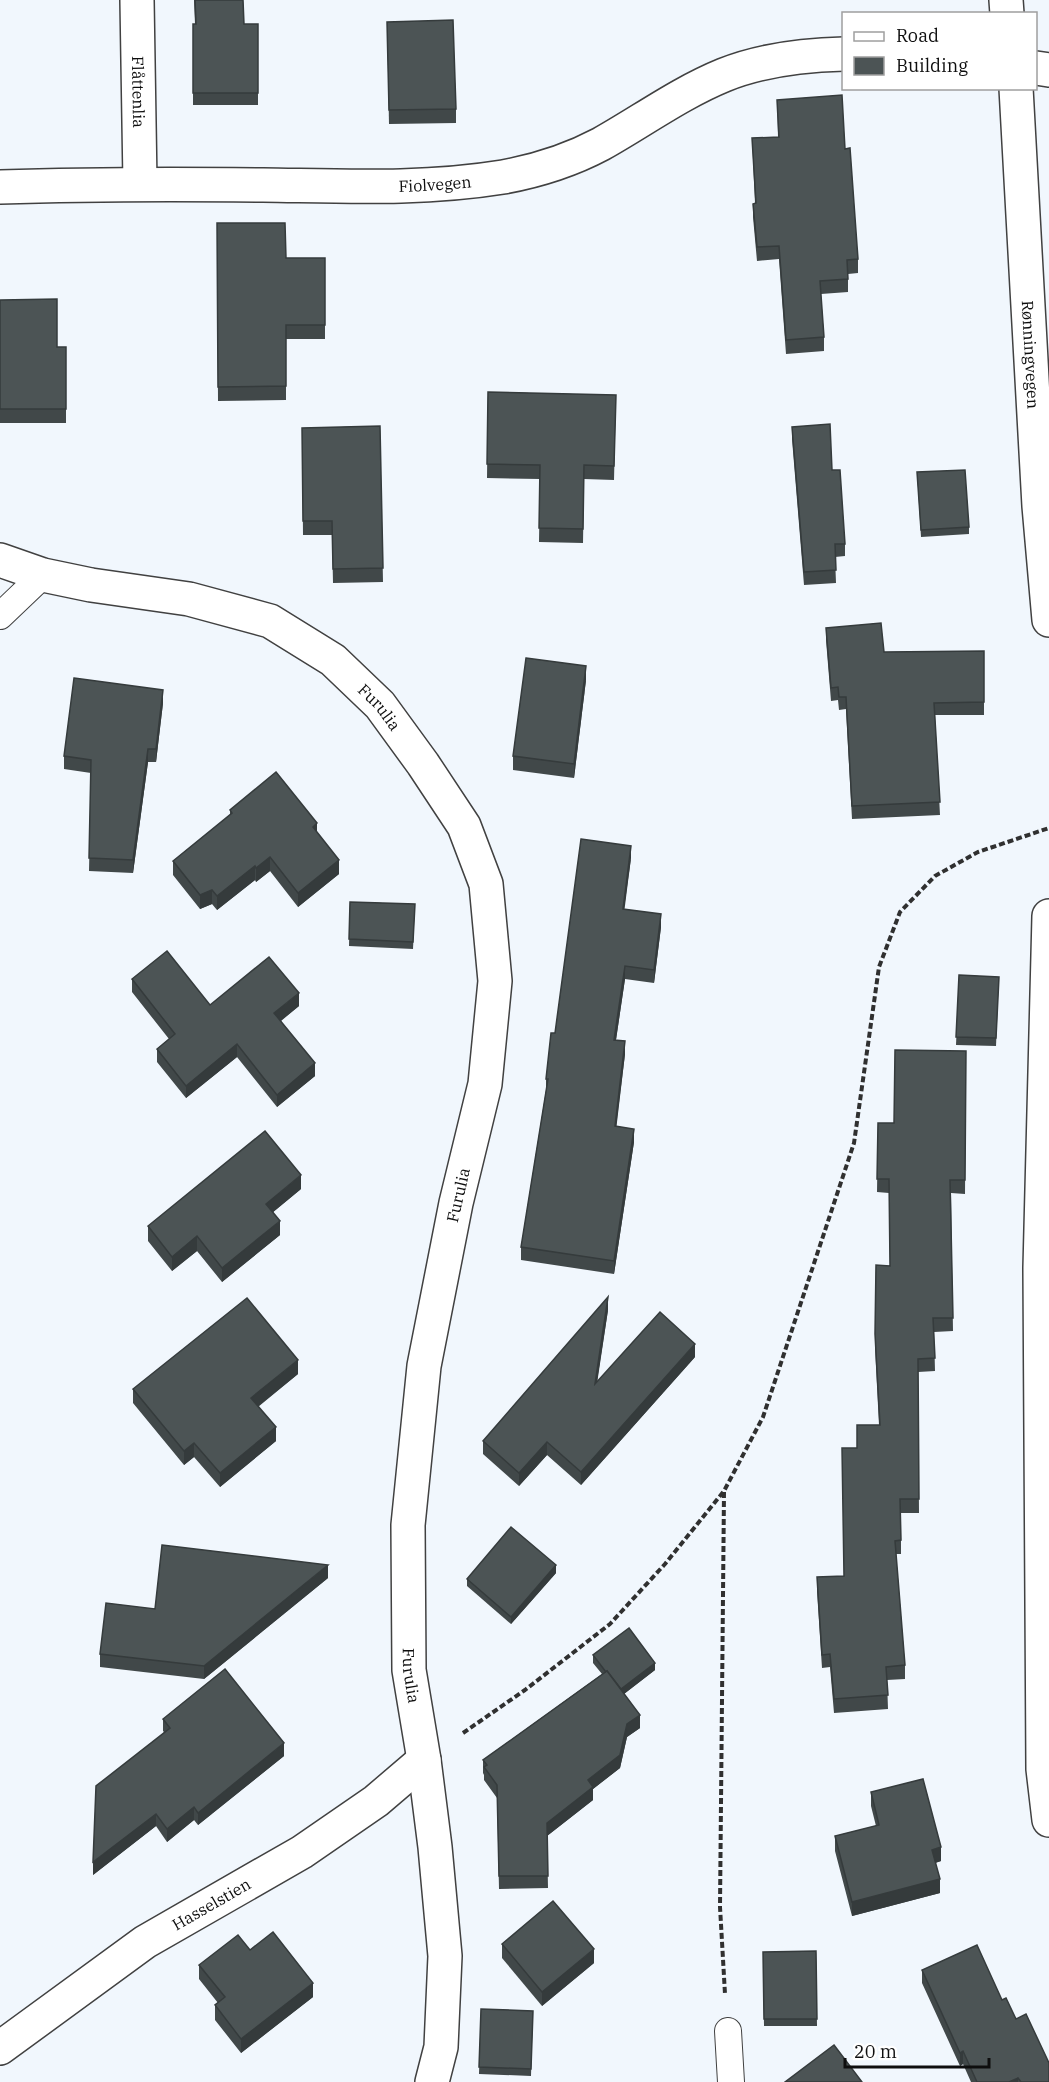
<svg xmlns="http://www.w3.org/2000/svg" width="1049" height="2082" font-family="'IBM Plex Serif',serif">
<style>
.lines{fill:none;stroke-linecap:round;stroke-linejoin:round}
.service-casing{stroke:#414141;stroke-width:28}
.minor-casing{stroke:#414141;stroke-width:36}
.path{stroke:#303030;stroke-width:4;stroke-dasharray:6 3;stroke-linecap:butt}
.service{stroke:#fff;stroke-width:26}
.minor{stroke:#fff;stroke-width:33}
.wall{fill:#414849}
.shaded-wall{fill:#353b3c}
.building{fill:#4c5455;stroke:#353b3c;stroke-width:1.5}
.labels{text-anchor:middle;dominant-baseline:central;stroke-width:6;stroke-linejoin:round;paint-order:stroke}
.street-label{font-size:16px;fill:#0e0e0e;stroke:#fff}
</style>
<rect width="100%" height="100%" fill="#f1f7fd"/>
<g class="lines">
<defs>
<g id="service">
<polyline points="0,616 43,575"/>
<polyline points="728,2031 731,2082"/>
</g>
<g id="minor">
<path id="s1" d="M137 0 140 183"/>
<polyline points="1006,0 1007,14"/>
<polyline points="1036,68 1049,70"/>
<path id="s2" d="M1016 88 1039 506 1049 620"/>
<path id="s3" d="M0 187C88 184 175 184 263 185 343 186 423 190 503 177 536 171 571 160 601 144 642 121 680 93 724 75 761 60 803 55 844 54"/>
<path id="s4" d="M0 560 43 575 91 585 189 599 270 621 333 660 380 705 423 764 464 826 486 884 495 981 485 1084 456 1203 424 1366 408 1525 409 1670 424 1760 435 1847 445 1956 441 2047 432 2082"/>
<polyline points="1049,916 1040,1268 1043,1769 1049,1820"/>
<path id="s5" d="M0 2048 145 1942 302 1852 376 1801 424 1760"/>
</g>
</defs>
<!-- service casing -->
<use href="#service" class="service-casing"/>
<!-- minor casing -->
<use href="#minor" class="minor-casing"/>
<!-- path -->
<g class="path">
<polyline points="724,1492 720,1907 725,1994"/>
<polyline points="463,1733 525,1690 610,1624 665,1564 724,1491 763,1417 854,1143 879,967 900,912 935,876 978,852 1049,828"/>
</g>
<!-- service -->
<use href="#service" class="service"/>
<!-- minor -->
<use href="#minor" class="minor"/>
</g>
<!-- wall -->
<g class="wall">
<polygon points="194,0 243,0 244,24 258,24 258,105 193,105 193,24 195,24"/>
<polygon points="387,22 456,109 456,123 389,124"/>
<polygon points="777,100 845,149 858,259 858,273 848,274 848,292 821,294 824,337 824,351 786,354 779,259 757,261 753,217 753,204 755,203 752,138 778,137"/>
<polygon points="217,223 286,258 325,258 325,339 286,339 286,400 218,401"/>
<polygon points="0,300 57,347 66,347 66,423 0,423"/>
<polygon points="488,392 616,395 614,480 584,479 583,543 539,542 540,479 487,478"/>
<polygon points="380,426 383,582 333,583 332,535 303,535 302,428"/>
<polygon points="792,427 832,470 845,544 845,556 835,557 836,583 804,585 792,439"/>
<polygon points="917,472 969,527 969,534 921,537"/>
<polygon points="826,628 884,652 984,651 984,715 935,715 940,815 852,819 846,709 839,710 838,700 831,701 826,640"/>
<polygon points="586,680 574,778 513,770 513,756"/>
<polygon points="163,703 156,762 148,762 133,873 89,871 91,773 64,769 64,756"/>
<polygon points="230,810 317,832 339,874 298,907 270,871 256,882 255,880 217,910 212,904 200,909 173,875 173,861 230,815"/>
<polygon points="631,858 624,909 661,927 654,983 625,979 616,1040 625,1054 616,1127 634,1142 614,1274 521,1260 521,1247 546,1090 546,1079 555,1033"/>
<polygon points="350,902 415,904 413,949 349,946"/>
<polygon points="959,975 999,977 996,1046 956,1045"/>
<polygon points="132,979 210,1005 299,1006 281,1021 315,1076 277,1107 237,1057 186,1098 157,1062 157,1049 169,1039 132,992"/>
<polygon points="966,1051 965,1194 951,1193 953,1331 934,1332 935,1371 918,1372 919,1513 901,1513 901,1554 896,1554 905,1665 905,1679 887,1680 888,1709 834,1713 830,1667 822,1668 817,1591 817,1577 844,1576 857,1448 879,1425 875,1348 876,1265 890,1266 889,1193 877,1192 878,1123 894,1123"/>
<polygon points="301,1189 273,1212 280,1235 222,1282 197,1251 172,1271 148,1241 148,1226"/>
<polygon points="608,1310 597,1381 695,1357 581,1485 547,1455 519,1486 483,1454 483,1441"/>
<polygon points="298,1374 258,1407 276,1441 220,1487 194,1457 184,1465 133,1403 133,1389"/>
<polygon points="556,1573 511,1624 467,1586 467,1579"/>
<polygon points="328,1578 204,1679 100,1667 100,1654 155,1609"/>
<polygon points="593,1655 655,1670 624,1694 640,1728 627,1737 620,1768 593,1789 593,1800 547,1836 548,1888 499,1889 497,1798 484,1780 484,1775 483,1773 483,1760 602,1674 593,1663"/>
<polygon points="163,1719 284,1756 198,1825 194,1820 167,1842 156,1826 93,1875 164,1732 163,1731"/>
<polygon points="871,1792 941,1861 935,1863 940,1893 852,1916 835,1851 835,1836 876,1826 871,1806"/>
<polygon points="502,1944 594,1963 542,2006 502,1958"/>
<polygon points="250,1950 313,1997 241,2053 215,2020 215,2005 218,2003 199,1979 199,1965"/>
<polygon points="816,1951 817,2026 764,2026 763,1952"/>
<polygon points="922,1970 1002,2000 1016,2019 1049,2082 971,2082 963,2064 960,2066 922,1983"/>
<polygon points="481,2009 533,2011 531,2076 479,2074"/>
</g>
<!-- shaded-wall -->
<g class="shaded-wall">
<polygon points="586,666 586,680 574,778 574,764"/>
<polygon points="163,690 163,703 156,762 156,749"/>
<polygon points="148,749 148,762 133,873 133,860"/>
<polygon points="317,823 317,837 313,827"/>
<polygon points="631,846 631,858 623,921 623,909"/>
<polygon points="270,857 270,871 256,882 256,868"/>
<polygon points="339,860 339,874 298,907 298,893"/>
<polygon points="255,866 255,880 217,910 217,896"/>
<polygon points="212,890 212,904 200,909 200,895"/>
<polygon points="661,914 661,927 654,983 654,970"/>
<polygon points="625,966 625,979 614,1053 614,1040"/>
<polygon points="299,993 299,1006 274,1026 274,1013"/>
<polygon points="625,1041 625,1054 615,1139 615,1126"/>
<polygon points="237,1044 237,1057 186,1098 186,1086"/>
<polygon points="315,1063 315,1076 277,1107 277,1095"/>
<polygon points="634,1129 634,1142 614,1274 614,1261"/>
<polygon points="301,1175 301,1189 266,1218 266,1204"/>
<polygon points="280,1221 280,1235 222,1282 222,1268"/>
<polygon points="197,1236 197,1251 172,1271 172,1257"/>
<polygon points="608,1297 608,1310 595,1397 595,1384"/>
<polygon points="695,1344 695,1357 581,1485 581,1472"/>
<polygon points="298,1360 298,1374 251,1412 251,1398"/>
<polygon points="276,1427 276,1441 220,1487 220,1473"/>
<polygon points="547,1442 547,1455 519,1486 519,1473"/>
<polygon points="194,1443 194,1457 184,1465 184,1451"/>
<polygon points="328,1565 328,1578 204,1679 204,1666"/>
<polygon points="556,1565 556,1573 511,1624 511,1617"/>
<polygon points="655,1663 655,1670 620,1697 620,1690"/>
<polygon points="640,1715 640,1728 627,1737 620,1768 593,1789 593,1800 547,1836 547,1823 588,1780 627,1724"/>
<polygon points="284,1743 284,1756 198,1825 198,1813"/>
<polygon points="194,1807 194,1820 167,1842 167,1829"/>
<polygon points="156,1814 156,1826 93,1875 93,1862"/>
<polygon points="941,1847 941,1861 932,1864 932,1850"/>
<polygon points="940,1879 940,1893 852,1916 852,1902"/>
<polygon points="594,1949 594,1963 542,2006 542,1992"/>
<polygon points="313,1983 313,1997 241,2053 241,2039"/>
<polygon points="963,2051 963,2064 960,2066 960,2053"/>
<polygon points="1018,2078 1018,2082 1009,2082"/>
</g>
<!-- building -->
<g class="building">
<polygon points="195,0 243,0 244,24 258,24 258,93 193,93 193,24 196,24"/>
<polygon points="453,20 456,109 389,110 387,22"/>
<polygon points="842,95 845,149 850,148 858,259 847,260 848,279 820,281 824,337 786,340 779,246 757,247 753,204 756,203 752,138 779,137 777,100"/>
<polygon points="217,223 285,223 286,258 325,258 325,325 286,325 286,386 218,387"/>
<polygon points="57,299 57,347 66,347 66,409 0,409 0,300"/>
<polygon points="488,392 616,395 614,466 584,465 583,529 539,528 540,465 487,464"/>
<polygon points="830,424 832,470 840,470 845,544 835,544 836,570 804,572 792,427"/>
<polygon points="380,426 383,568 333,569 332,521 303,521 302,428"/>
<polygon points="965,470 969,527 921,530 917,472"/>
<polygon points="881,623 884,652 984,651 984,702 934,703 940,802 852,806 846,697 839,697 838,687 831,688 826,628"/>
<polygon points="526,658 586,666 574,764 513,756"/>
<polygon points="74,678 163,690 156,749 148,749 133,860 89,858 91,760 64,756"/>
<polygon points="276,772 317,823 313,827 339,860 298,893 270,857 256,868 255,866 217,896 212,890 200,895 173,861 232,813 230,810"/>
<polygon points="581,839 631,846 623,909 661,914 654,970 625,966 614,1040 625,1041 615,1126 634,1129 614,1261 521,1247 548,1079 546,1079 551,1033 555,1033"/>
<polygon points="350,902 415,904 413,942 349,939"/>
<polygon points="167,951 210,1005 269,957 299,993 274,1013 315,1063 277,1095 237,1044 186,1086 157,1049 175,1034 132,979"/>
<polygon points="959,975 999,977 996,1038 956,1037"/>
<polygon points="895,1050 966,1051 965,1180 950,1180 953,1318 933,1318 935,1358 918,1359 919,1499 900,1499 901,1540 895,1541 905,1665 886,1667 888,1695 834,1699 830,1654 822,1655 817,1577 844,1576 842,1448 857,1448 857,1425 880,1425 875,1334 876,1265 890,1266 889,1179 877,1179 878,1123 894,1123"/>
<polygon points="265,1131 301,1175 266,1204 280,1221 222,1268 197,1236 172,1257 148,1226"/>
<polygon points="608,1297 595,1384 660,1312 695,1344 581,1472 547,1442 519,1473 483,1441"/>
<polygon points="247,1298 298,1360 251,1398 276,1427 220,1473 194,1443 184,1451 133,1389"/>
<polygon points="511,1527 556,1565 511,1617 467,1579"/>
<polygon points="162,1545 328,1565 204,1666 100,1654 106,1603 155,1609"/>
<polygon points="629,1628 655,1663 621,1689 607,1671 606,1672 593,1655"/>
<polygon points="225,1669 284,1743 198,1813 194,1807 167,1829 156,1814 93,1862 96,1786 170,1728 163,1719"/>
<polygon points="607,1671 640,1715 627,1724 620,1755 588,1780 593,1787 547,1823 548,1876 499,1876 497,1785 484,1767 487,1765 483,1760"/>
<polygon points="923,1779 941,1847 932,1850 940,1879 852,1902 835,1836 879,1825 871,1792"/>
<polygon points="553,1901 594,1949 542,1992 502,1944"/>
<polygon points="273,1932 313,1983 241,2039 215,2005 225,1997 199,1965 238,1935 250,1950"/>
<polygon points="977,1945 1002,2000 1006,1998 1016,2019 1026,2014 1049,2063 1049,2082 1021,2082 1018,2078 1009,2082 977,2082 963,2051 960,2053 922,1970"/>
<polygon points="816,1951 817,2019 764,2019 763,1952"/>
<polygon points="481,2009 533,2011 531,2069 479,2067"/>
<polygon points="834,2045 862,2082 785,2082"/>
</g>
<g class="labels">
<!-- street labels -->
<g class="street-label">
<text stroke="none"><textPath href="#s1" startOffset="92">Flåttenlia</textPath></text>
<text stroke="none"><textPath href="#s3" startOffset="435">Fiolvegen</textPath></text>
<text stroke="none"><textPath href="#s2" startOffset="267">Rønningvegen</textPath></text>
<text stroke="none"><textPath href="#s4" startOffset="418">Furulia</textPath></text>
<text transform="translate(458 1195) rotate(-77)">Furulia</text>
<text stroke="none"><textPath href="#s4" startOffset="1426">Furulia</textPath></text>
<text stroke="none"><textPath href="#s5" startOffset="256">Hasselstien</textPath></text>
</g>
</g>
<!-- legend -->
<rect x="842" y="12" width="195" height="78" fill="#ffffff" stroke="#9f9f9f" stroke-width="1.5"/>
<rect x="854" y="32" width="30" height="9" fill="#ffffff" stroke="#9f9f9f" stroke-width="1.5"/>
<text x="896" y="42" font-size="18" fill="#0e0e0e">Road</text>
<rect x="854" y="57" width="30" height="18" fill="#4c5455" stroke="#9f9f9f" stroke-width="1.5"/>
<text x="896" y="72" font-size="18" fill="#0e0e0e">Building</text>
<!-- scale -->
<path d="M845 2058v9h144v-9" fill="none" stroke="#0e0e0e" stroke-width="3"/>
<text x="854" y="2058" font-size="18" fill="#0e0e0e" stroke="#ffffff" stroke-width="4.5" paint-order="stroke">20 m</text>
</svg>
